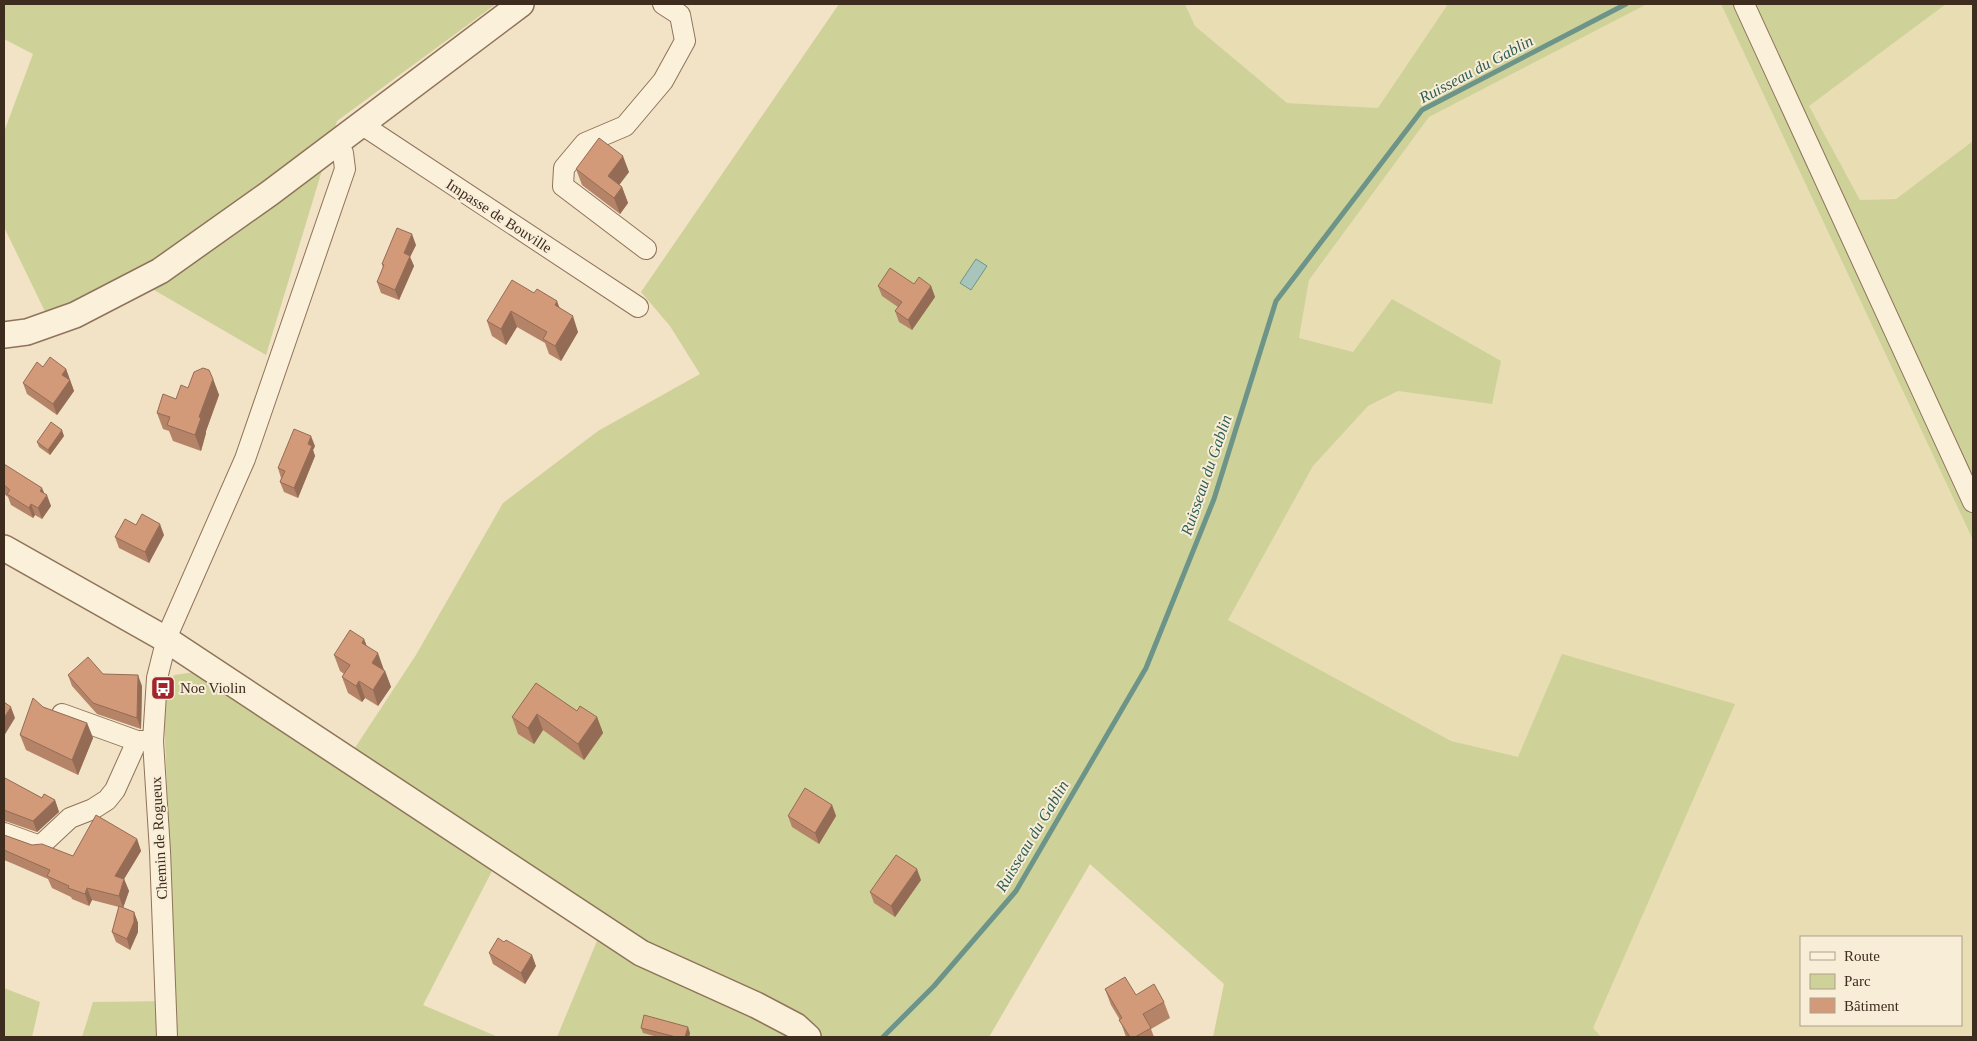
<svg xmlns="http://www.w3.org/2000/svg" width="1977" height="1041" font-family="'Times New Roman',serif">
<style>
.farmland{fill:#e8ddb3;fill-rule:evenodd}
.green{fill:#ced198}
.water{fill:#a8c5bb;stroke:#6d9489}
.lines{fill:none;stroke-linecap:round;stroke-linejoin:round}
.stream{stroke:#6d9489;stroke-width:5}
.minor-casing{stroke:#8f735a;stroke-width:22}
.tertiary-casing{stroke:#8f735a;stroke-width:28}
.minor{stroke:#fbf0da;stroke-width:20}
.tertiary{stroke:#fbf0da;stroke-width:25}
.wall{fill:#b58468}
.shaded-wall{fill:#946c55}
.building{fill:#d39a79;stroke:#946c55}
.labels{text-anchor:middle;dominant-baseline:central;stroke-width:4;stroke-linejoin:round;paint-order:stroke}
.street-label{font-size:15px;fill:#3e2c1f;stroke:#f8edd6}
.poi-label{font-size:15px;fill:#3e2c1f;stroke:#f8edd6;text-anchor:start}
.water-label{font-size:16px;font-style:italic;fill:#2d5f59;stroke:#f8edd6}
</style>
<rect width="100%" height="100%" fill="#f2e2c6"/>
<!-- farmland -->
<g class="farmland">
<polygon points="1185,4 1448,4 1379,108 1287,103 1195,26"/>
<path d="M1647 4H1721L1973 540V1037H1601L1592 1028 1518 758 1451 741 1228 620 1313 466 1368 406 1398 391 1492 404 1392 299 1353 352 1299 338 1309 280 1429 117ZM1801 937H1961V1025H1801Z"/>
<polygon points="1946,4 1973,4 1973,141 1896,199 1860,200 1809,106"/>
</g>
<!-- green -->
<g class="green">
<polygon points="4,4 496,4 337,121 266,355 130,276 53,328 4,227 4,132 33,54 4,39"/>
<polygon points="839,4 1185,4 1195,26 1287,103 1378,108 1448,4 1647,4 1429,117 1309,280 1299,338 1353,352 1392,299 1501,361 1492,404 1398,391 1368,406 1313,466 1228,620 1451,741 1518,757 1562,654 1735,704 1593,1028 1601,1037 1213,1037 1224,984 1090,864 989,1037 557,1037 597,941 584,927 494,867 423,1005 498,1037 82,1037 93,1002 172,1001 172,903 164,717 165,696 174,675 195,672 343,766 416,655 503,503 598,431 700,374 670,326 641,292"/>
<polygon points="1721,4 1946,4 1809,106 1860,200 1896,199 1973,141 1973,540"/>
<polygon points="4,988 40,1002 32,1037 4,1037"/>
</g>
<!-- water -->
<polygon class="water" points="976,259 987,266 971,290 960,283"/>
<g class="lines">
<!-- stream -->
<polyline class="stream" points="883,1037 934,986 1016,891 1146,668 1214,499 1276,301 1422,110 1626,4"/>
<defs>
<g id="minor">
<polyline points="1744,4 1973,502"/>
<polyline points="361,124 638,307"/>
<polyline points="646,249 563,186 564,168 585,143 625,126 663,81 685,41 680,15 663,4"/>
<polyline points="62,714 137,741 151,741"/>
<polyline points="4,833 40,846 70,818 93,809 107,800 115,790 137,741"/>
<polyline points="167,1037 160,851 153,741 157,678 168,634 245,459 345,169 343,153 337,143"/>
</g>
<g id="tertiary">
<polyline points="4,335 27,332 75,315 160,271 270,193 521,4"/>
<polyline points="4,548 167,640 641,953 756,1005 796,1026 808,1037"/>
</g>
</defs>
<!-- minor casing -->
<use href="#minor" class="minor-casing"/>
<!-- tertiary casing -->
<use href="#tertiary" class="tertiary-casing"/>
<!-- minor -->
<use href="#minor" class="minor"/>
<!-- tertiary -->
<use href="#tertiary" class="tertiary"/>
</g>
<!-- wall -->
<g class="wall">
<polygon points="576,169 629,172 619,184 622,187 628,203 620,214 582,185"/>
<polygon points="416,245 410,257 414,266 399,300 381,293 377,282 383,268 382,264"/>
<polygon points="914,284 931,286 935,297 912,330 899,322 895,311 898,307 882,296 878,286"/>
<polygon points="534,293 560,308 578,332 561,361 549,354 545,343 517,327 506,345 492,336 487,321"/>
<polygon points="43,367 66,369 74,391 57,415 27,394 23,383"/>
<polygon points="213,379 219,395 206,431 206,433 201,451 173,441 169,431 163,429 157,413 176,399 188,388"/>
<polygon points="64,436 50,455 39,447 37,442"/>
<polygon points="315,446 313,450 315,456 298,498 284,492 280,482 281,478 278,468"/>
<polygon points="4,464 44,494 51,506 42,519 35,515 33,518 11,505 8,497 4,494"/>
<polygon points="136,525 164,535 149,563 119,548 115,537"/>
<polygon points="364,639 367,647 383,670 385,671 391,687 378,706 365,698 362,702 348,693 342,677 344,674 340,671 334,655"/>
<polygon points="103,674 142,686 141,729 97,714 72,686 68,675"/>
<polygon points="536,683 577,711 597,717 603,733 584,760 543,730 534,744 518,734 512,717"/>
<polygon points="43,707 87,723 93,738 78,775 26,750 20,735"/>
<polygon points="4,779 42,798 55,800 59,812 37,832 8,822 4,821"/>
<polygon points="832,805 836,816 819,844 792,827 788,816"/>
<polygon points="4,835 32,845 73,856 137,839 141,851 124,879 129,891 123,908 134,912 138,923 138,932 130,950 116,942 112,932 119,907 92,900 89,906 72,899 71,897 52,888 48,879 16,865 4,860"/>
<polygon points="921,880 895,917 874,903 870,892"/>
<polygon points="489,953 536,966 525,984 493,964"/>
<polygon points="1105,989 1164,1002 1170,1018 1151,1029 1154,1037 1126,1037 1120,1020 1111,1005"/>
<polygon points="641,1028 690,1033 689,1037 658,1037 643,1033"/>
</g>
<!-- shaded-wall -->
<g class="shaded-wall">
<polygon points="623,156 629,172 614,192 608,176"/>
<polygon points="622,187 628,203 620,214 614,198"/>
<polygon points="412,234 416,245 410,257 414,266 399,300 395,290 404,253"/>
<polygon points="931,286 935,297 912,330 908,320"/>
<polygon points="557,301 563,317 555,305"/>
<polygon points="511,311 517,327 506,345 501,329"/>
<polygon points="573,316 578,332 561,361 555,346"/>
<polygon points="66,369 74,391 57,415 53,404 62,375"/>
<polygon points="213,379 219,395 206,431 206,433 201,451 195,435 199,417"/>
<polygon points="62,430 64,436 50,455 48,450"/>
<polygon points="311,436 315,446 313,450 315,456 298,498 294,488 308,444"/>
<polygon points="42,488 46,497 47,495 51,506 42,519 38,508 40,491"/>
<polygon points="31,504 35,515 33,518 29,508"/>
<polygon points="160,524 164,535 149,563 145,552"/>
<polygon points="364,639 370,655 362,643"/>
<polygon points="378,653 384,670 378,679 372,663"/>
<polygon points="385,671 391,687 378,706 373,690"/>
<polygon points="138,675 142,686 141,729 137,718"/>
<polygon points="359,681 365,698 362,702 356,686"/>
<polygon points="11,707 15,718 4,736 4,718"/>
<polygon points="537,714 543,730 534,744 528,728"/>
<polygon points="597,717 603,733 584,760 578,744"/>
<polygon points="87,723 93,738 78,775 72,760"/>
<polygon points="55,800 59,812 37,832 33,821"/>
<polygon points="832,805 836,816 819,844 815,833"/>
<polygon points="137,839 141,851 124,879 129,891 123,908 119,896 115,876"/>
<polygon points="917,869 921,880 895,917 891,906"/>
<polygon points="87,888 92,900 89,906 85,894"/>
<polygon points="134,912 138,923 138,932 130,950 127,939"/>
<polygon points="532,955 536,966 525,984 521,973"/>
<polygon points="688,1027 690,1033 689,1037 685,1037"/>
</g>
<!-- building -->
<g class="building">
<polygon points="599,138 623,156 608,176 622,187 614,198 576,169"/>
<polygon points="397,228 412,234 404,253 410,256 395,290 377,282 384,265 382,264"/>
<polygon points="890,268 914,284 919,277 931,286 908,320 895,311 902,302 878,286"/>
<polygon points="512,280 534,293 537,289 557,301 555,305 573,316 555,346 543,339 547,332 511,311 501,329 487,321"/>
<polygon points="50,357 66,369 62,375 70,380 53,404 23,383 37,362 43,367"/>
<polygon points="203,368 209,370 213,379 199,417 201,418 195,435 167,425 170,417 157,413 163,394 176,399 181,385 188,388 194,372"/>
<polygon points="51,422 62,430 48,450 37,442"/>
<polygon points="294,429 311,436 308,444 312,446 294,488 280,482 285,471 278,468"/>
<polygon points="4,464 42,488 40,491 47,495 38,508 31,504 29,508 7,494 10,490 4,485"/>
<polygon points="142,514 160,524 145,552 115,537 125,519 136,525"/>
<polygon points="350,630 364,639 362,643 378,653 372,663 385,671 373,690 359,681 356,686 342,677 350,665 334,655"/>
<polygon points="88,657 103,674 138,675 137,718 93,703 68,675"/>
<polygon points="536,683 577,711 580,706 597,717 578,744 537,714 528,728 512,717"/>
<polygon points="33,698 43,707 87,723 72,760 20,735"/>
<polygon points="4,702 11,707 4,718"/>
<polygon points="5,778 42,798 44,794 55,800 33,821 4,810 4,779"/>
<polygon points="805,788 832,805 815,833 788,816"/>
<polygon points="96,815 137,839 115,876 124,879 119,896 87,888 85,894 68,888 69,886 47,876 50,870 4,850 4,835 32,845 42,844 73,856"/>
<polygon points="896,855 917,869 891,906 870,892"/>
<polygon points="119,906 134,912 134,922 127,939 112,932"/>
<polygon points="498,938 504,942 506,940 532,955 521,973 489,953"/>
<polygon points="1125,977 1136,995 1154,984 1164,1002 1143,1014 1151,1028 1135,1037 1130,1037 1119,1020 1122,1018 1105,989"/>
<polygon points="644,1015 688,1027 685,1037 676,1037 641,1028"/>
</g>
<!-- icons -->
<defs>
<symbol id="bus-square" viewBox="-11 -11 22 22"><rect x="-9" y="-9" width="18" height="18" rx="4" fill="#a3252c" stroke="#f8edd6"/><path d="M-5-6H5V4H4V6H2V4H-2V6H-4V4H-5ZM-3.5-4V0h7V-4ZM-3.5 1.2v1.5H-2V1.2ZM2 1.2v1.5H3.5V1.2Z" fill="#fff"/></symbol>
</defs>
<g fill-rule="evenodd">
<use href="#bus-square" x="149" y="674" width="28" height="28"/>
</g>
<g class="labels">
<!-- street labels -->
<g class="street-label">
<text transform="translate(499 216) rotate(33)">Impasse de Bouville</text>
<text transform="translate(159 838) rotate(-93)">Chemin de Rogueux</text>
</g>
<!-- poi labels -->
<g class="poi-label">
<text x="180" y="688">Noe Violin</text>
</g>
<!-- water labels -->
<g class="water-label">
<text transform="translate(1476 69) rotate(-28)">Ruisseau du Gablin</text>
<text transform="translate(1206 475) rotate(-71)">Ruisseau du Gablin</text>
<text transform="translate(1032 836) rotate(-59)">Ruisseau du Gablin</text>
</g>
</g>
<!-- border -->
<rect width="1977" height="1041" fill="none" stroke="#3e2c1f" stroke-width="10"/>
<!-- legend -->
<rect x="1800" y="936" width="162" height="90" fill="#f8edd6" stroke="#aea08d"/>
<rect x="1810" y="952" width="25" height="8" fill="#fbf0da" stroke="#aea08d"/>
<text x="1844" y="961" font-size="15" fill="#3e2c1f">Route</text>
<rect x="1810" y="974" width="25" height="15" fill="#ced198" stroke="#aea08d"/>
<text x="1844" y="986" font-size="15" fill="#3e2c1f">Parc</text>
<rect x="1810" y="998" width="25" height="15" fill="#d39a79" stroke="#aea08d"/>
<text x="1844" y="1011" font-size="15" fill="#3e2c1f">Bâtiment</text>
</svg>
